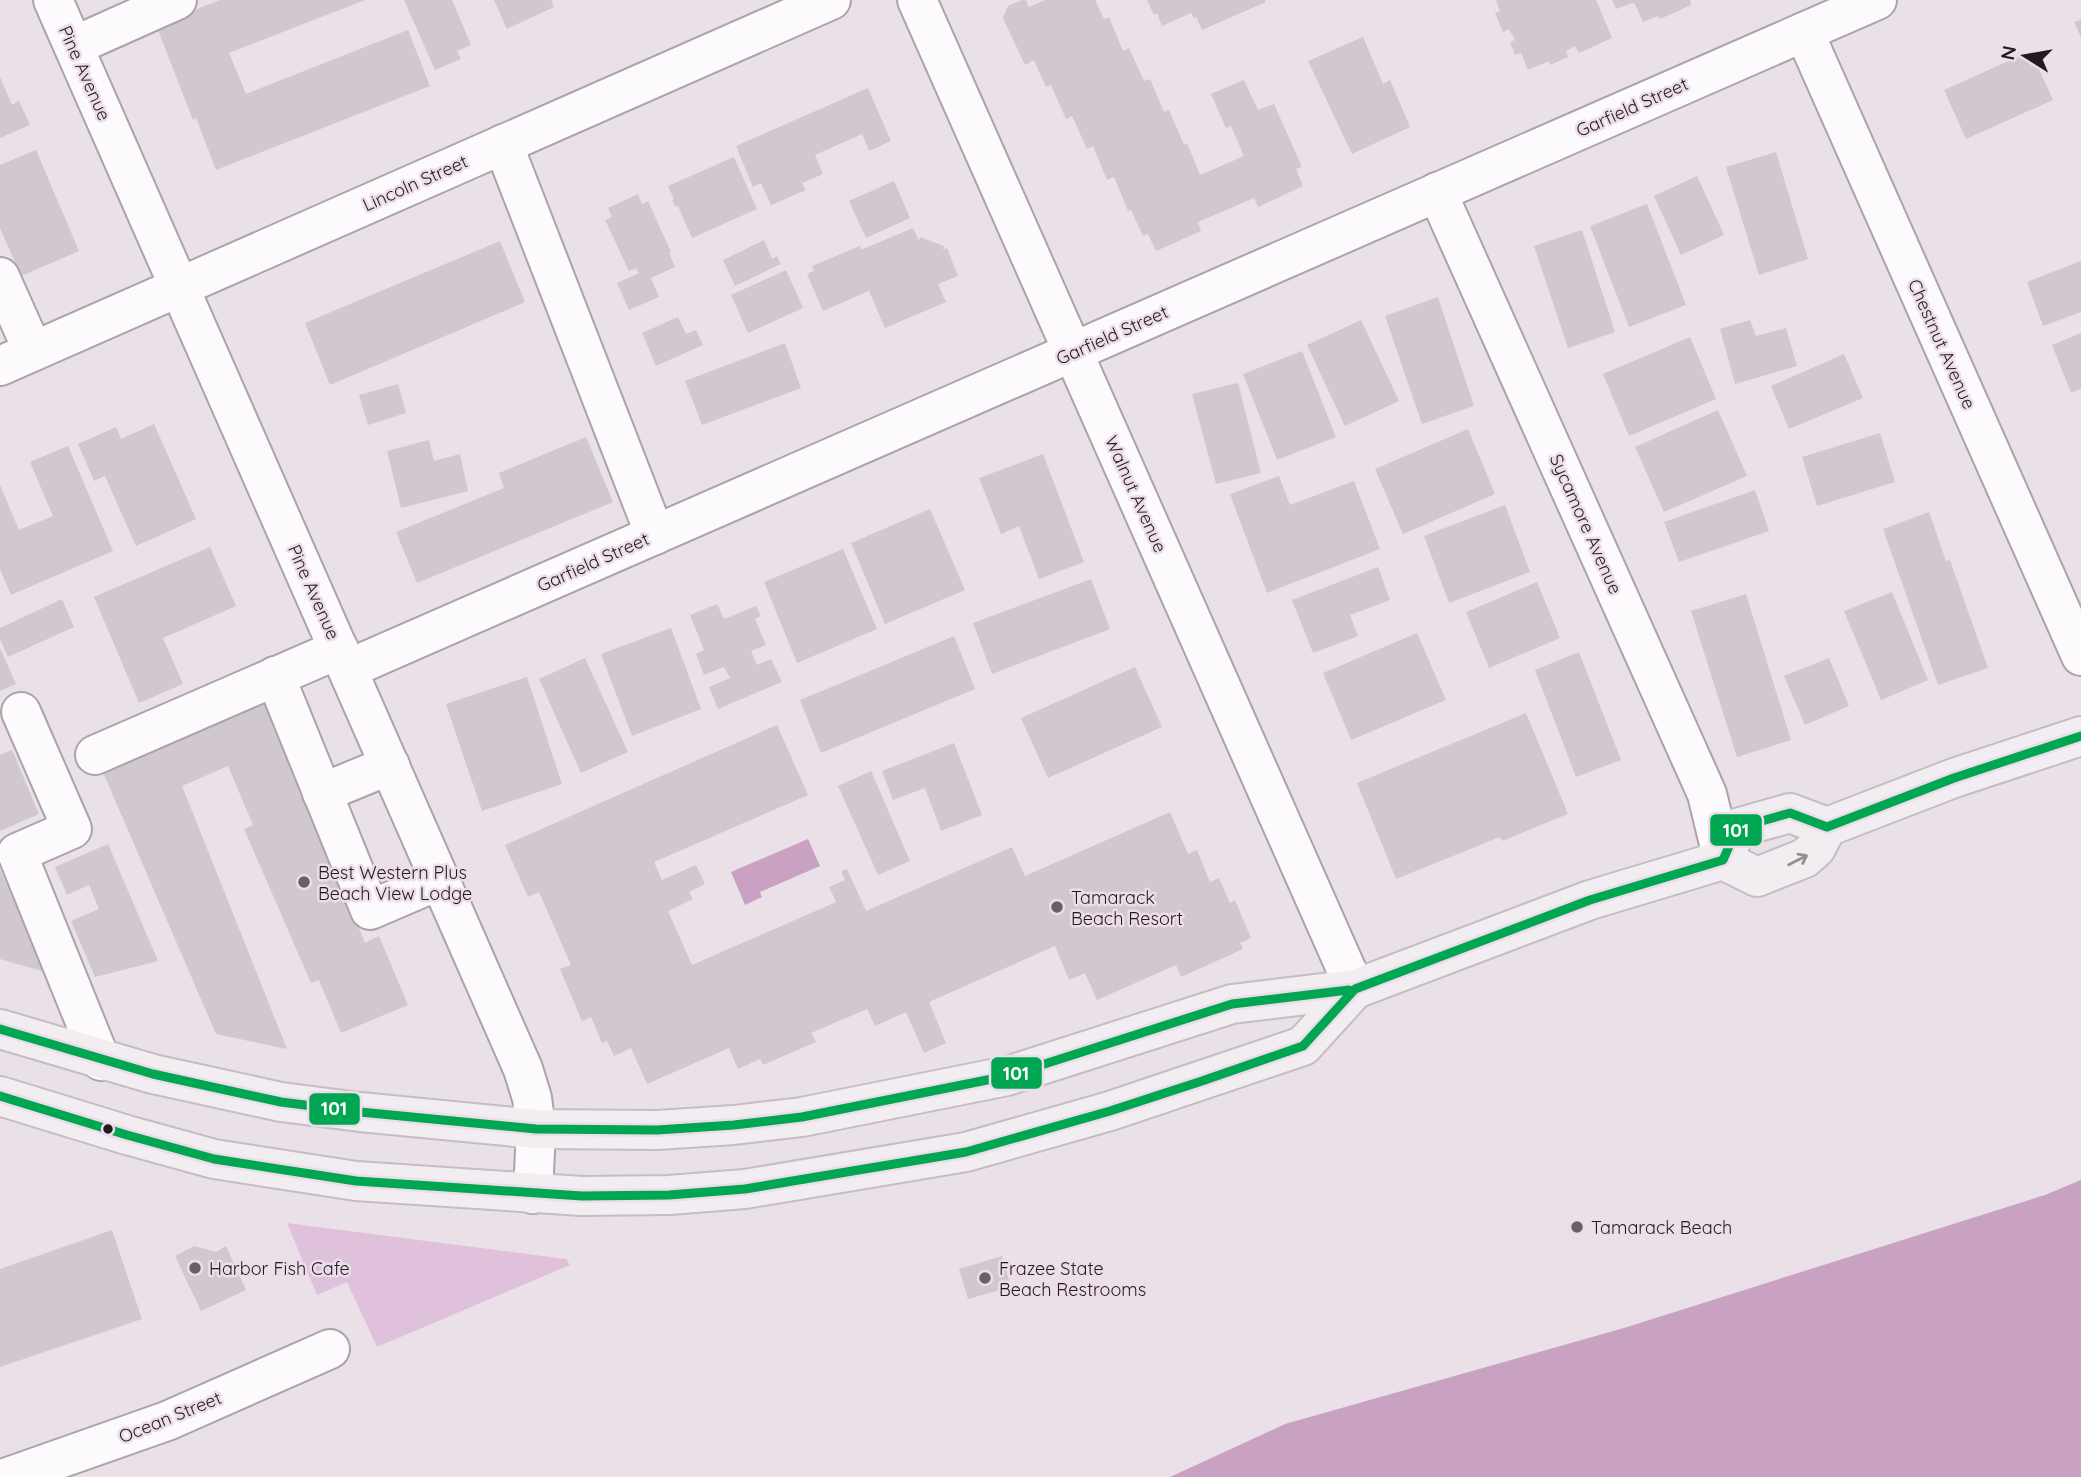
<svg xmlns="http://www.w3.org/2000/svg" width="2081" height="1477" font-family="Quicksand,sans-serif">
<style>
.green{fill:#e0c1db}
.water{fill:#c9a2c3}
.building{fill:#d0c8ce}
.lines{fill:none;stroke-linecap:round;stroke-linejoin:round}
.minor-casing{stroke:#aaa4a9;stroke-width:42}
.major-casing{stroke:#c3bec2;stroke-width:42}
.minor{stroke:#fcfafc;stroke-width:38}
.major{stroke:#f2edf1;stroke-width:38}
.bus-1-casing{stroke:#edddea;stroke-width:14}
.bus-1{stroke:#00a651;stroke-width:9}
.oneway{stroke:#948e92}
.poi-dot{fill:#676065;stroke:#edddea;stroke-width:2.5}
.bus-dot{fill:#201b1f;stroke:#edddea;stroke-width:2.5}
.labels{text-anchor:middle;dominant-baseline:central;stroke-width:5;stroke-linejoin:round;paint-order:stroke}
.street-label{font-size:18px;fill:#201b1f;stroke:#edddea}
.poi-label{font-size:18px;fill:#201b1f;stroke:#edddea;text-anchor:start}
.line-badge{stroke:#edddea;stroke-width:2.5}
.badge-label{font-size:19px;text-anchor:middle;font-weight:bold;fill:#fff}
</style>
<rect width="100%" height="100%" fill="#eae0e8"/>
<!-- green -->
<polygon class="green" points="287,1223 566,1259 570,1265 377,1347 347,1282 317,1295"/>
<!-- water -->
<g class="water">
<polygon points="808,839 820,866 760,892 762,897 745,905 731,872"/>
<polygon points="2081,1180 2081,1477 1170,1477 1285,1424 1624,1328 2045,1195"/>
</g>
<!-- building -->
<g class="building">
<polygon points="220,0 365,0 229,53 246,94 408,30 430,86 216,170 196,118 193,120 156,25"/>
<polygon points="404,0 452,0 471,45 457,51 461,59 435,70"/>
<polygon points="494,0 551,0 554,7 507,29"/>
<polygon points="1022,0 1026,0 1029,7 1045,0 1095,0 1104,19 1109,17 1123,51 1129,48 1144,81 1150,79 1164,112 1169,110 1184,145 1187,143 1200,175 1244,156 1231,126 1226,128 1211,94 1244,80 1258,110 1274,104 1302,167 1296,169 1303,186 1258,207 1254,198 1198,222 1201,231 1156,251 1148,234 1143,236 1131,210 1128,211 1114,177 1107,180 1093,146 1087,149 1072,116 1066,119 1051,85 1046,87 1034,60 1025,65 1003,18 1008,6"/>
<polygon points="1147,0 1265,0 1266,2 1202,30 1196,17 1194,18 1191,13 1162,26 1157,13 1154,15"/>
<polygon points="1498,0 1596,0 1612,38 1579,53 1575,46 1566,51 1568,57 1550,65 1549,61 1528,70 1521,53 1515,55 1510,42 1515,40 1509,29 1503,32 1495,13 1500,11 1496,1"/>
<polygon points="1612,0 1690,0 1691,5 1660,19 1658,16 1643,22 1635,4 1632,3 1616,9"/>
<polygon points="2081,20 2081,37 2074,22"/>
<polygon points="1363,37 1383,84 1390,80 1410,127 1352,154 1308,61"/>
<polygon points="2031,51 2053,100 1966,139 1944,90"/>
<polygon points="0,77 12,105 19,101 30,125 0,138"/>
<polygon points="868,88 891,141 869,151 862,134 815,155 823,174 802,183 806,190 771,205 761,183 753,187 736,146"/>
<polygon points="36,150 79,251 21,276 0,228 0,165"/>
<polygon points="1776,152 1808,259 1759,275 1726,167"/>
<polygon points="734,157 757,209 692,238 678,206 675,207 672,200 674,199 668,186"/>
<polygon points="1697,176 1724,235 1681,255 1654,196"/>
<polygon points="894,181 910,218 866,238 849,201"/>
<polygon points="638,194 642,204 648,201 671,252 669,253 675,267 651,278 659,297 629,310 617,283 639,273 636,268 629,271 605,220 612,217 608,208"/>
<polygon points="1647,204 1686,305 1629,327 1590,226"/>
<polygon points="913,228 919,241 920,237 944,246 943,250 947,248 958,276 938,284 946,302 885,328 869,291 823,311 807,274 814,271 812,266 860,246 861,250"/>
<polygon points="1582,230 1615,332 1568,348 1534,246"/>
<polygon points="764,240 772,259 777,256 781,264 735,286 723,260"/>
<polygon points="500,241 525,302 330,385 305,323"/>
<polygon points="2081,261 2081,312 2043,326 2027,282"/>
<polygon points="786,270 803,308 748,333 731,295"/>
<polygon points="1438,297 1474,406 1422,424 1385,316"/>
<polygon points="678,317 686,334 696,330 703,345 656,366 642,333"/>
<polygon points="1361,320 1399,401 1345,426 1307,345"/>
<polygon points="1750,320 1756,336 1786,328 1797,366 1735,384 1720,329"/>
<polygon points="2081,333 2081,389 2071,393 2052,345"/>
<polygon points="1690,337 1716,399 1629,436 1603,374"/>
<polygon points="785,343 801,388 702,425 685,381"/>
<polygon points="1302,351 1336,437 1277,460 1243,374"/>
<polygon points="1844,354 1863,398 1789,429 1771,386"/>
<polygon points="1238,383 1261,473 1216,484 1192,394"/>
<polygon points="398,384 406,413 368,425 359,395"/>
<polygon points="1718,410 1747,476 1664,512 1635,447"/>
<polygon points="154,424 196,519 136,546 105,476 94,481 78,444 116,427 121,439"/>
<polygon points="1468,429 1495,494 1403,534 1375,469"/>
<polygon points="1880,433 1895,482 1817,506 1802,457"/>
<polygon points="586,437 613,502 417,583 396,532 504,488 499,473"/>
<polygon points="429,440 434,461 460,454 468,491 401,508 387,451"/>
<polygon points="68,446 113,551 11,595 0,569 0,485 19,530 53,516 30,462"/>
<polygon points="1043,454 1084,562 1039,579 1019,526 1001,534 979,478"/>
<polygon points="1279,476 1290,505 1354,481 1380,549 1267,593 1230,494"/>
<polygon points="1755,490 1769,531 1679,562 1664,522"/>
<polygon points="1505,505 1530,572 1449,603 1424,536"/>
<polygon points="930,509 965,590 885,624 851,543"/>
<polygon points="1929,512 1946,561 1950,560 1988,668 1938,685 1883,529"/>
<polygon points="210,547 236,606 163,638 183,684 139,703 94,597"/>
<polygon points="843,549 877,629 797,663 764,582"/>
<polygon points="1378,567 1390,600 1350,615 1358,636 1313,653 1292,600"/>
<polygon points="1091,579 1110,629 992,674 973,623"/>
<polygon points="1537,582 1560,638 1489,668 1466,612"/>
<polygon points="1892,592 1928,680 1881,700 1844,611"/>
<polygon points="1746,594 1791,740 1737,757 1691,611"/>
<polygon points="62,599 74,627 8,657 0,639 0,628"/>
<polygon points="717,604 724,619 756,606 761,616 755,619 766,645 751,651 757,665 771,659 782,682 718,709 709,687 730,678 724,667 704,675 696,654 704,650 690,615"/>
<polygon points="671,628 701,709 632,736 601,654"/>
<polygon points="1417,633 1446,700 1351,740 1323,673"/>
<polygon points="954,636 975,689 821,753 800,700"/>
<polygon points="0,648 16,684 0,691"/>
<polygon points="1579,652 1621,760 1576,777 1535,670"/>
<polygon points="585,658 628,752 581,773 539,679"/>
<polygon points="1829,658 1849,706 1805,725 1784,676"/>
<polygon points="1135,667 1162,727 1048,778 1021,718"/>
<polygon points="527,677 562,784 482,811 446,704"/>
<polygon points="264,693 365,943 379,936 408,1005 341,1033 319,980 311,983 244,829 253,825 228,766 182,786 287,1049 216,1034 99,763"/>
<polygon points="1526,713 1568,814 1502,841 1500,837 1396,879 1357,783"/>
<polygon points="777,725 808,795 654,862 662,880 696,865 705,884 689,892 693,899 668,911 692,965 836,902 829,887 845,880 841,871 847,869 866,911 1012,847 1025,876 1170,812 1188,854 1197,850 1210,882 1219,878 1230,903 1235,900 1251,938 1240,943 1243,949 1181,977 1176,965 1097,1000 1085,973 1069,980 1055,946 929,1002 946,1043 924,1053 906,1012 875,1026 867,1009 811,1033 816,1042 763,1065 760,1059 738,1069 729,1048 647,1084 631,1048 614,1056 607,1041 602,1043 591,1017 582,1021 560,969 571,965 539,892 528,897 505,845"/>
<polygon points="954,743 982,815 941,831 925,788 893,800 882,771"/>
<polygon points="12,750 39,814 0,831 0,755"/>
<polygon points="871,771 910,861 878,875 838,786"/>
<polygon points="108,844 158,961 95,977 71,921 99,909 89,885 67,895 55,867"/>
<polygon points="0,869 45,972 0,959"/>
<polygon points="112,1230 142,1319 0,1367 0,1269"/>
<polygon points="194,1246 216,1252 226,1246 246,1290 201,1311 175,1256"/>
<polygon points="1002,1256 1011,1287 968,1299 959,1269"/>
</g>
<g class="lines">
<defs>
<g id="minor">
<polyline points="53,0 523,1069 532,1098 536,1129 533,1194"/>
<polyline points="917,0 1355,989"/>
<polyline points="1804,32 2081,656"/>
<polyline points="74,46 177,0"/>
<polyline points="503,144 655,535"/>
<polyline points="1437,192 1707,794 1723,860"/>
<polyline points="0,277 33,351"/>
<polyline points="0,366 831,0"/>
<polyline points="348,669 1877,0"/>
<polyline points="275,676 370,910 440,880"/>
<polyline points="21,712 72,829 17,853 101,1061"/>
<polyline points="95,755 339,649"/>
<polyline points="322,793 390,765"/>
<polyline points="8,1477 167,1421 330,1349"/>
</g>
<g id="major">
<polyline points="1723,860 1737,828 1790,813 1827,827 1954,778 2081,736"/>
<polyline points="0,1029 153,1074 281,1102 360,1112 536,1129 657,1130 734,1125 802,1117 1007,1076 1232,1004 1355,989 1590,900 1723,860 1757,877 1805,858 1816,848 1827,827"/>
<polyline points="0,1096 127,1135 214,1159 356,1181 582,1196 669,1195 745,1189 966,1152 1110,1111 1303,1046 1355,989"/>
</g>
</defs>
<!-- minor casing -->
<use href="#minor" class="minor-casing"/>
<!-- major casing -->
<use href="#major" class="major-casing"/>
<!-- minor -->
<use href="#minor" class="minor"/>
<!-- major -->
<use href="#major" class="major"/>
<defs>
<g id="bus-1">
<polyline points="0,1029 153,1074 281,1102 360,1112 536,1129 657,1130 734,1125 802,1117 1007,1076 1232,1004 1349,990"/>
<polyline points="0,1096 127,1135 214,1159 356,1181 582,1196 669,1195 745,1189 966,1152 1110,1111 1202,1081 1303,1046 1355,989 1590,900 1723,860 1737,828 1790,813 1827,827 1954,778 2081,736"/>
</g>
</defs>
<!-- bus-1 casing -->
<use href="#bus-1" class="bus-1-casing"/>
<!-- bus-1 -->
<use href="#bus-1" class="bus-1"/>
</g>
<!-- one-way arrows -->
<defs><path id="oneway-shaft" d="M-6 0H5M1.5-3L5.5 0L1.5 3" fill="none" stroke-width="1.6" stroke-linecap="round" stroke-linejoin="round" transform="scale(1.75)"/></defs>
<use class="oneway" href="#oneway-shaft" transform="translate(1798 860) rotate(-27)"/>
<!-- markers -->
<g class="poi-dot">
<circle cx="304" cy="882" r="7"/>
<circle cx="1057" cy="907" r="7"/>
<circle cx="1577" cy="1227" r="7"/>
<circle cx="195" cy="1268" r="7"/>
<circle cx="985" cy="1278" r="7"/>
</g>
<circle class="bus-dot" cx="108" cy="1129" r="6"/>
<g class="labels">
<!-- street labels -->
<g class="street-label">
<text transform="translate(85 73) rotate(66)">Pine Avenue</text>
<text transform="translate(1632 107) rotate(-24)">Garfield Street</text>
<text transform="translate(415 183) rotate(-24)">Lincoln Street</text>
<text transform="translate(1112 335) rotate(-24)">Garfield Street</text>
<text transform="translate(1942 344) rotate(66)">Chestnut Avenue</text>
<text transform="translate(1136 494) rotate(66)">Walnut Avenue</text>
<text transform="translate(1586 524) rotate(66)">Sycamore Avenue</text>
<text transform="translate(593 562) rotate(-24)">Garfield Street</text>
<text transform="translate(314 592) rotate(66)">Pine Avenue</text>
<text transform="translate(170 1417) rotate(-22)">Ocean Street</text>
</g>
<!-- poi labels -->
<g class="poi-label">
<text x="318" y="872">Best Western Plus<tspan x="318" dy="21">Beach View Lodge</tspan></text>
<text x="1071" y="897">Tamarack<tspan x="1071" dy="21">Beach Resort</tspan></text>
<text x="1591" y="1227">Tamarack Beach</text>
<text x="209" y="1268">Harbor Fish Cafe</text>
<text x="999" y="1268">Frazee State<tspan x="999" dy="21">Beach Restrooms</tspan></text>
</g>
</g>
<g class="line-badge">
<rect x="1709" y="813" width="54" height="34" rx="7" fill="#00a651"/>
<rect x="990" y="1056" width="53" height="34" rx="7" fill="#00a651"/>
<rect x="308" y="1092" width="53" height="34" rx="7" fill="#00a651"/>
</g>
<g class="badge-label">
<text x="1736" y="837">101</text>
<text x="1016" y="1080">101</text>
<text x="334" y="1115">101</text>
</g>
<!-- north arrow -->
<g transform="translate(2025 56) rotate(281)" stroke="#edddea" stroke-width="5" paint-order="stroke">
<path d="M0-5L12 26L0 18L-12 26Z" fill="#201b1f"/>
<text y="-10" font-size="19" font-weight="bold" text-anchor="middle" fill="#201b1f">N</text>
</g>
</svg>
